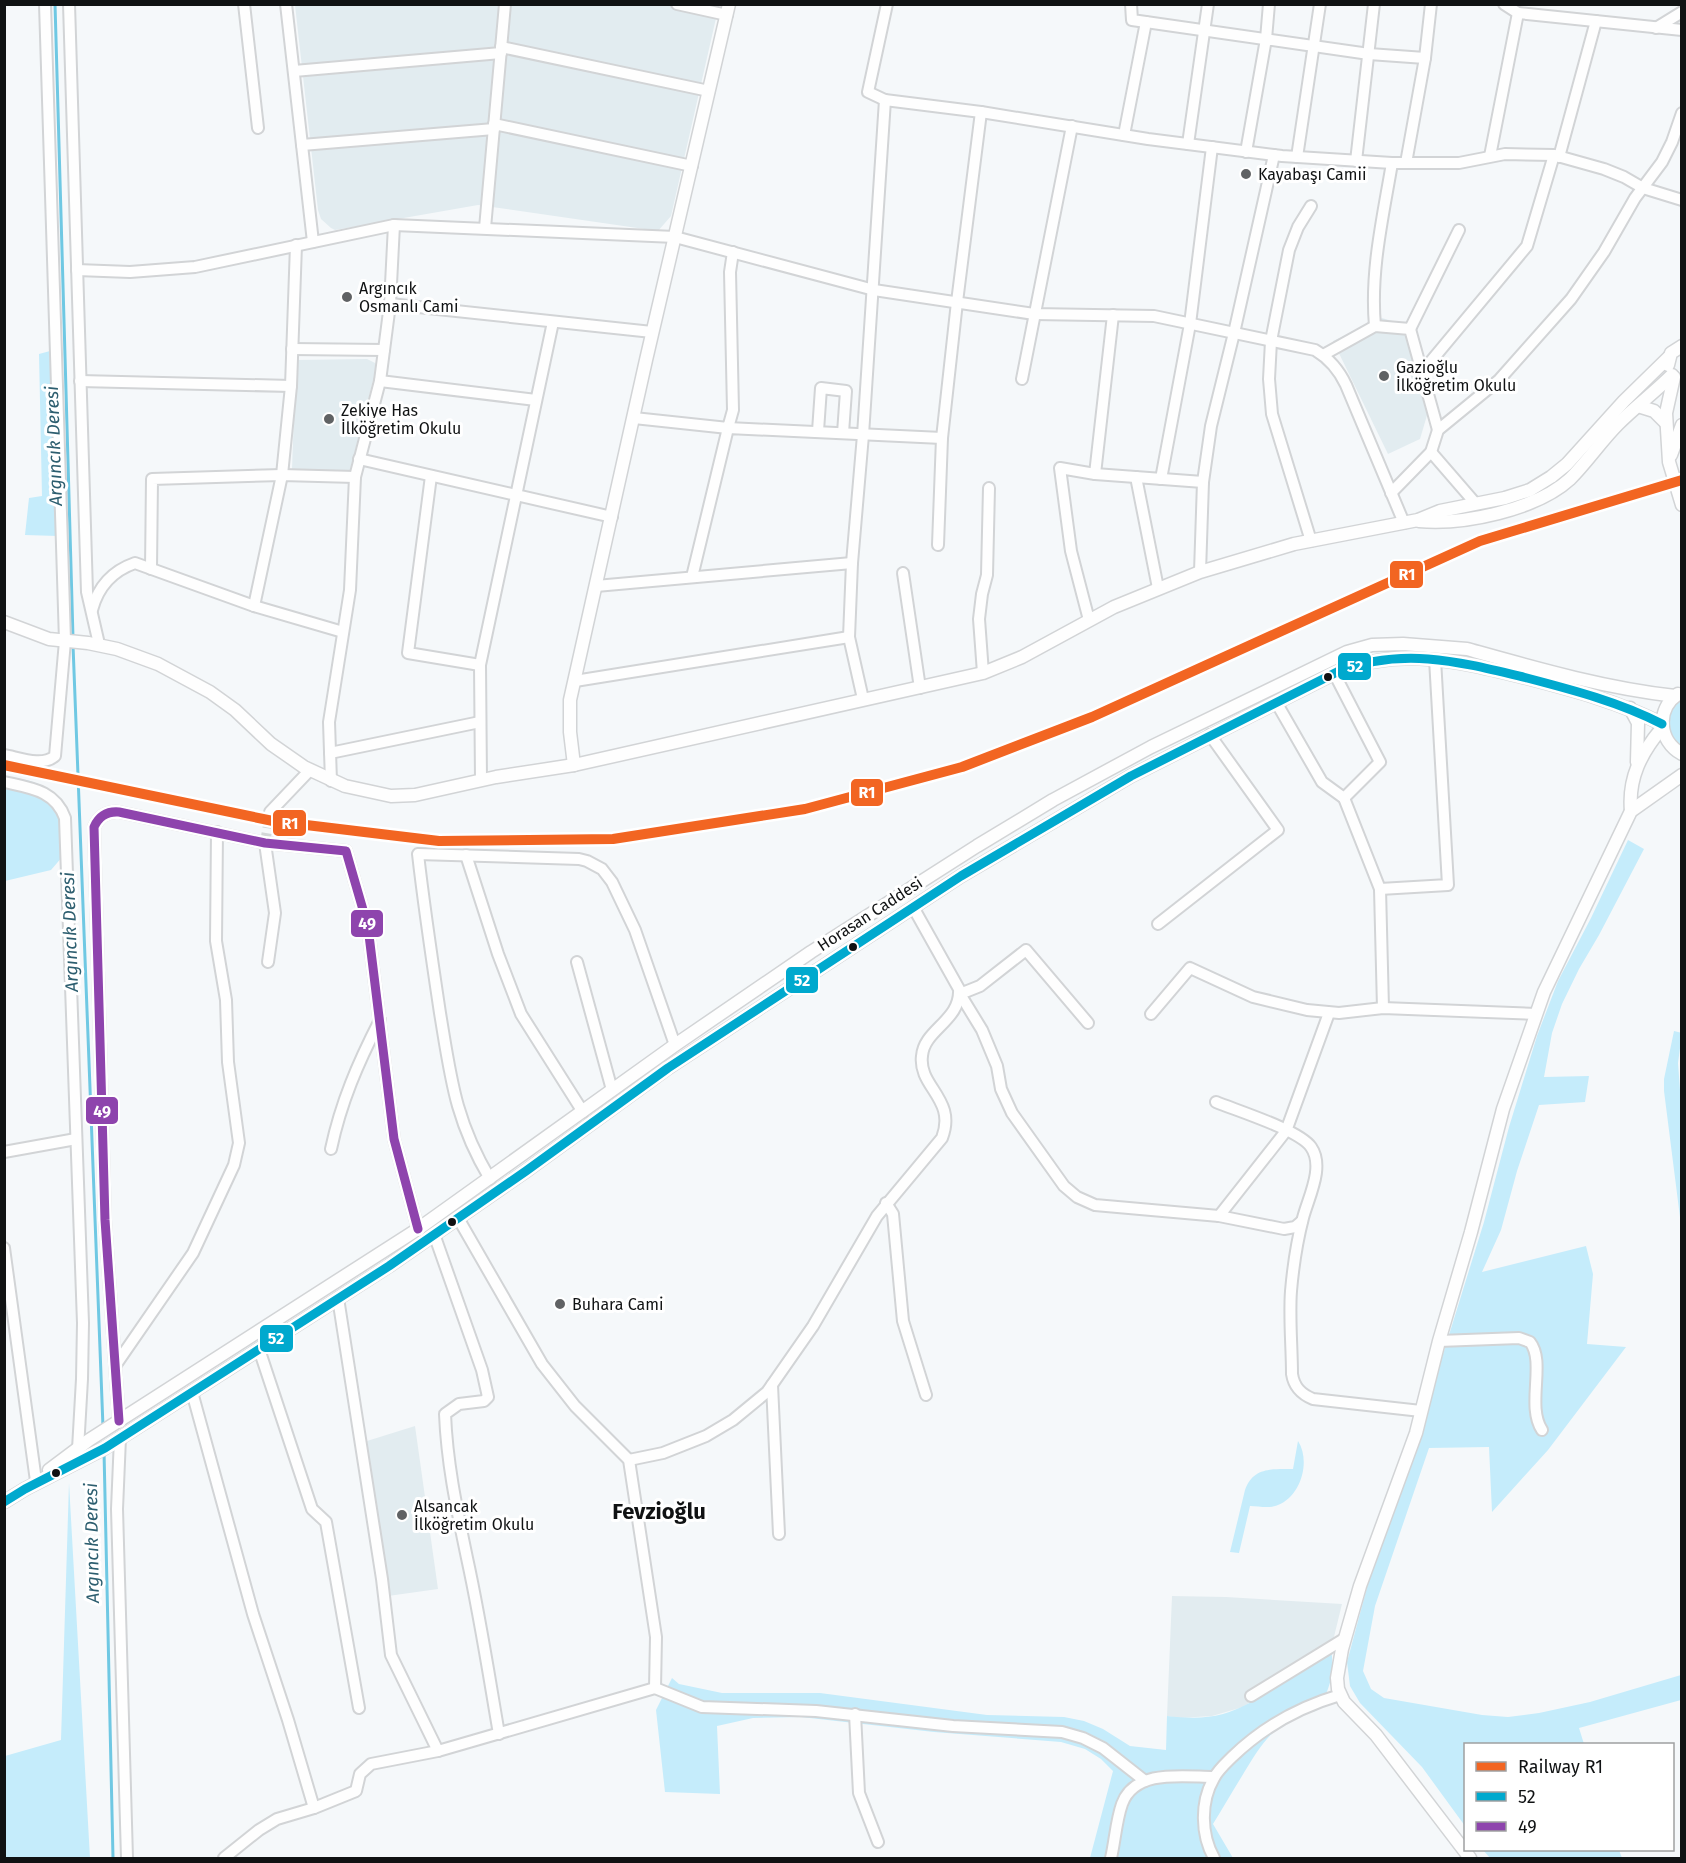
<svg xmlns="http://www.w3.org/2000/svg" width="1686" height="1863" font-family="'Fira Sans',sans-serif">
<style>
.built{fill:#e2ecf0}
.green{fill:#c5ecfb}
.lines{fill:none;stroke-linecap:round;stroke-linejoin:round}
.stream{stroke:#6fc8e3;stroke-width:3}
.minor-tunnel{stroke:#d3d6d7;stroke-width:10;stroke-dasharray:10 5;stroke-linecap:butt}
.minor-casing{stroke:#d2d4d6;stroke-width:14}
.tertiary-casing{stroke:#d2d4d6;stroke-width:15}
.minor{stroke:#fefefe;stroke-width:10}
.tertiary{stroke:#fefefe;stroke-width:12}
.bus-1-casing{stroke:#fff;stroke-width:14}
.bus-2-casing{stroke:#fff;stroke-width:14}
.bus-1{stroke:#00a9ce;stroke-width:9}
.bus-2{stroke:#8e44ad;stroke-width:9}
.rail-1-casing{stroke:#fff;stroke-width:15}
.rail-1{stroke:#f26522;stroke-width:10}
.poi-dot{fill:#606264;stroke:#fff;stroke-width:2}
.bus-dot{fill:#101213;stroke:#fff;stroke-width:2}
.labels{text-anchor:middle;dominant-baseline:central;stroke-width:6;stroke-linejoin:round;paint-order:stroke}
.poi-label{font-size:16px;fill:#101213;stroke:#fff;text-anchor:start}
.street-label{font-size:16px;fill:#101213;stroke:#fff}
.water-label{font-size:18px;font-style:italic;fill:#2d5e6f;stroke:#fff}
.district-label{font-size:22px;font-weight:bold;fill:#101213;stroke:#fff}
.line-badge{stroke:#fff;stroke-width:2}
.badge-label{font-size:16px;text-anchor:middle;font-weight:bold;fill:#fff}
</style>
<rect width="100%" height="100%" fill="#f5f8fa"/>
<!-- built -->
<g class="built">
<polygon points="295,5 719,5 671,216 658,231 478,205 335,230 331,228 321,219 318,210"/>
<polygon points="1382,318 1402,324 1428,412 1420,439 1388,454 1333,341"/>
<polygon points="367,359 375,363 376,369 349,474 292,469 296,360"/>
<polygon points="415,1426 438,1589 388,1596 367,1441"/>
<polygon points="1172,1596 1226,1597 1342,1604 1331,1649 1243,1707 1212,1716 1179,1718 1167,1716"/>
</g>
<!-- green -->
<g class="green">
<polygon points="50,351 58,536 25,535 29,498 42,496 39,354"/>
<path d="M1681 700V747C1665 734 1665 712 1681 700Z"/>
<path d="M4 776C25 780 46 781 59 800L63 856 51 870 5 881Z"/>
<polygon points="1628,840 1644,849 1599,935 1579,969 1562,1004 1552,1033 1544,1077 1589,1076 1585,1102 1539,1105 1517,1171 1501,1230 1482,1272 1586,1246 1593,1274 1587,1344 1626,1347 1548,1450 1492,1512 1489,1447 1429,1448 1375,1606 1363,1671 1371,1689 1384,1698 1482,1715 1508,1717 1539,1713 1590,1702 1681,1675 1681,1700 1579,1728 1584,1744 1466,1744 1465,1826 1422,1767 1360,1703 1350,1686 1347,1662 1369,1580 1417,1447 1440,1364 1484,1222 1509,1127 1537,1036 1558,981 1591,918"/>
<polygon points="1674,1031 1682,1033 1678,1063 1682,1116 1681,1225 1664,1091 1664,1079"/>
<path d="M1298 1441C1311 1461 1301 1496 1278 1505 1269 1509 1259 1506 1250 1506L1239 1553 1230 1552 1245 1490C1253 1467 1272 1469 1293 1469Z"/>
<polygon points="69,1483 90,1858 5,1858 5,1756 61,1740"/>
<path d="M1331 1649C1335 1672 1330 1692 1316 1711 1276 1718 1261 1745 1242 1776 1232 1792 1223 1808 1213 1824L1233 1858H1090L1113 1771 1101 1759 1085 1749 1061 1742 934 1732 801 1717 753 1718 717 1726 720 1794 665 1792 656 1710 672 1678 679 1684 722 1693H820L987 1715 1064 1717 1084 1721 1103 1729 1130 1746 1166 1750 1167 1716C1186 1718 1205 1719 1223 1714 1256 1705 1303 1669 1331 1649Z"/>
<polygon points="1483,1850 1619,1850 1622,1858 1490,1858"/>
</g>
<g class="lines">
<!-- stream -->
<g class="stream">
<polyline points="55,4 73,638"/>
<polyline points="73,645 103,1427"/>
<polyline points="104,1451 113,1858"/>
</g>
<!-- minor-tunnel -->
<polyline class="minor-tunnel" points="265,843 270,812"/>
<defs>
<g id="minor">
<polyline points="69,4 87,592 99,644"/>
<polyline points="244,4 258,128"/>
<polyline points="286,4 313,242"/>
<polyline points="677,4 727,15"/>
<polyline points="1131,4 1132,20 1369,54 1425,58"/>
<polyline points="1504,4 1518,13 1682,30"/>
<polyline points="1656,28 1682,12"/>
<polyline points="501,47 709,91"/>
<polyline points="294,71 501,53"/>
<polyline points="885,100 868,92 887,4"/>
<polyline points="494,124 692,166"/>
<polyline points="1124,135 1146,22"/>
<polyline points="1188,144 1208,4"/>
<polyline points="302,145 494,129"/>
<polyline points="1246,152 1266,39 1269,4"/>
<polyline points="1490,156 1518,13"/>
<polyline points="1297,157 1320,4"/>
<polyline points="1559,157 1596,21"/>
<polyline points="1356,161 1374,4"/>
<polyline points="1406,163 1425,58 1431,4"/>
<polyline points="485,228 505,4"/>
<path d="M77 270 130 272 195 267 394 225 675 237 874 290 1034 314 1154 316 1315 350C1330 359 1339 370 1346 385L1404 523"/>
<polyline points="390,304 652,332"/>
<path d="M1375 326C1370 271 1383 217 1392 163"/>
<polyline points="1410,329 1459,230"/>
<polyline points="292,349 384,350"/>
<polyline points="1323,355 1375,326 1410,329 1438,430"/>
<polyline points="1422,372 1527,246 1554,155"/>
<polyline points="1022,379 1072,126"/>
<polyline points="80,381 291,386"/>
<polyline points="380,381 536,400"/>
<polyline points="634,418 728,428 733,410 730,272 733,252"/>
<polyline points="818,431 821,388 846,391 843,433"/>
<polyline points="1431,452 1476,504"/>
<polyline points="359,459 612,517"/>
<polyline points="1095,474 1113,315"/>
<polyline points="431,476 408,653 480,665"/>
<polyline points="1136,477 1158,588"/>
<polyline points="1161,479 1190,324 1212,147"/>
<polyline points="1391,493 1431,452 1438,430 1499,380 1571,299 1604,252 1635,198 1662,162 1672,142 1682,113"/>
<polyline points="1311,541 1272,414 1269,379 1271,341 1289,250 1298,227 1311,206"/>
<polyline points="938,545 942,438 957,302 981,112"/>
<polyline points="151,569 152,479 282,475 355,477"/>
<polyline points="1200,572 1203,482 1211,426 1234,333 1274,155"/>
<polyline points="903,573 920,688"/>
<polyline points="692,577 728,428 942,438"/>
<polyline points="596,586 852,563"/>
<polyline points="254,606 282,475 291,386 296,245"/>
<path d="M92 610C98 587 112 571 135 563L254 606 343 632"/>
<polyline points="1089,620 1071,551 1060,468 1095,474 1203,482"/>
<polyline points="983,673 979,619 982,594 987,575 989,488"/>
<polyline points="1334,673 1380,762 1344,798"/>
<polyline points="575,681 849,637"/>
<polyline points="863,699 849,637 852,563 863,435 885,100 981,112 1148,139 1282,156 1392,163 1459,163 1505,154 1554,155 1604,169 1624,177 1643,188 1682,200"/>
<polyline points="1276,702 1322,782 1344,798 1380,889 1383,1008"/>
<polyline points="330,753 480,722"/>
<path d="M4 755C20 758 42 767 55 756L65 641 45 4"/>
<polyline points="481,780 480,665 553,322"/>
<polyline points="331,781 329,722 350,590 355,477 380,381 390,304 394,225"/>
<path d="M4 782C30 788 55 790 65 818L83 1323 82 1379 78 1449"/>
<polyline points="270,812 310,770"/>
<polyline points="265,843 275,913 268,962"/>
<polyline points="466,855 498,954 521,1014 583,1112"/>
<polyline points="1380,889 1448,885 1435,659"/>
<polyline points="1158,924 1278,830 1210,735"/>
<polyline points="577,962 612,1090"/>
<polyline points="1151,1014 1190,968 1253,997 1307,1010 1339,1013 1383,1008 1536,1014"/>
<polyline points="1088,1023 1026,950 980,986 960,994 982,1030 997,1066 1001,1089 1012,1113 1064,1186 1077,1197 1095,1205 1219,1216 1284,1229 1295,1227 1302,1221"/>
<path d="M1216 1102C1238 1111 1299 1130 1311 1147 1325 1167 1308 1198 1303 1218 1297 1241 1293 1268 1291 1291 1289 1318 1292 1347 1292 1374 1294 1387 1301 1394 1313 1399L1421 1411"/>
<path d="M331 1149C341 1102 358 1063 380 1020"/>
<polyline points="4,1152 76,1139"/>
<path d="M490 1179C455 1120 451 1079 440 1013 432 960 424 907 418 854L579 859 587 861 602 869 612 882 635 930 675 1045"/>
<polyline points="886,1203 893,1214 903,1321 926,1395"/>
<polyline points="1219,1216 1286,1131 1329,1013"/>
<polyline points="458,1218 542,1364 575,1406 629,1460 656,1637 655,1688"/>
<path d="M434 1234 482 1370 488 1397 484 1401 459 1404 445 1414C447 1464 457 1510 467 1558 480 1617 489 1676 499 1734"/>
<polyline points="4,1248 36,1481"/>
<polyline points="338,1298 382,1579 391,1655 438,1751"/>
<path d="M1439 1341 1519 1338 1530 1342C1546 1362 1526 1406 1542 1430"/>
<polyline points="259,1349 312,1509 326,1522 359,1708"/>
<polyline points="115,1366 193,1253 234,1165 239,1143 228,1062 226,1000 216,941 217,832"/>
<polyline points="772,1385 779,1534"/>
<polyline points="192,1392 253,1614 288,1720 314,1808"/>
<path d="M119 1421 105 1220 94 827C99 816 107 811 119 812L265 843 346 851 368 927 394 1139 418 1229"/>
<polyline points="120,1438 117,1509 127,1858"/>
<path d="M629 1460 663 1453 706 1436 733 1420 767 1392 813 1326 877 1216 942 1138C957 1099 918 1087 922 1056 924 1029 961 1021 959 989L913 907"/>
<polyline points="1251,1696 1344,1639"/>
<polyline points="855,1714 859,1793 878,1842"/>
<polyline points="224,1858 259,1830 277,1819 314,1808 356,1791 360,1774 371,1764 438,1751 655,1688 702,1707 816,1711 953,1726 1062,1732 1083,1738 1103,1748 1145,1781"/>
<path d="M1111 1858C1115 1841 1116 1821 1122 1804 1135 1768 1185 1777 1214 1777"/>
<path d="M1214 1858C1201 1835 1200 1802 1214 1778 1218 1770 1226 1763 1232 1757 1263 1727 1299 1707 1340 1695"/>
</g>
<g id="tertiary">
<polyline points="1668,365 1671,353 1682,346"/>
<polyline points="1674,377 1666,413 1669,462 1682,505"/>
<polyline points="1638,406 1654,411 1666,423"/>
<polyline points="1671,455 1682,425"/>
<path d="M1419 521C1463 525 1536 510 1570 479 1587 462 1601 441 1618 424 1635 407 1655 392 1672 375"/>
<polyline points="4,622 49,639 88,643 117,649 158,664 210,692 235,710 271,744 304,767 345,786 391,796 415,795 496,777 574,765 983,673 1022,657 1114,607 1200,572 1294,544 1418,520 1440,511 1505,498 1530,490 1551,477 1567,464 1624,401 1669,357"/>
<path d="M1678 694C1656 709 1658 741 1682 754"/>
<polyline points="1630,708 1638,723 1637,762"/>
<polyline points="574,765 570,732 570,700 646,360 729,4"/>
<path d="M1631 811C1628 778 1641 753 1662 728"/>
<path d="M49 1470 89 1440 418 1229 675 1045 811 952 977 846 1053 800 1151 747 1347 652 1372 645 1403 644 1467 649C1535 668 1604 688 1675 696"/>
<path d="M4 1502 25 1489 105 1448 389 1266 526 1171 668 1068 961 876 1131 776 1337 672C1403 646 1461 662 1527 678 1573 690 1619 702 1662 724"/>
<polyline points="1470,1858 1376,1735 1344,1702 1338,1689 1337,1678 1342,1649 1360,1586 1416,1433 1439,1341 1471,1232 1503,1109 1544,992 1631,811 1682,775"/>
</g>
</defs>
<!-- minor casing -->
<use href="#minor" class="minor-casing"/>
<!-- tertiary casing -->
<use href="#tertiary" class="tertiary-casing"/>
<!-- minor -->
<use href="#minor" class="minor"/>
<!-- tertiary -->
<use href="#tertiary" class="tertiary"/>
<defs>
<path id="bus-1" d="M4 1502 25 1489 105 1448 389 1266 526 1171 668 1068 961 876 1131 776 1337 672C1403 646 1461 662 1527 678 1573 690 1619 702 1662 724"/>
<path id="bus-2" d="M119 1421 105 1220 94 827C99 816 107 811 119 812L265 843 346 851 368 927 394 1139 418 1229"/>
</defs>
<!-- bus-1 casing -->
<use href="#bus-1" class="bus-1-casing"/>
<!-- bus-2 casing -->
<use href="#bus-2" class="bus-2-casing"/>
<!-- bus-1 -->
<use href="#bus-1" class="bus-1"/>
<!-- bus-2 -->
<use href="#bus-2" class="bus-2"/>
<defs>
<polyline id="rail-1" points="4,765 273,821 439,841 613,839 805,809 962,767 1092,717 1480,541 1682,480"/>
</defs>
<!-- rail-1 casing -->
<use href="#rail-1" class="rail-1-casing"/>
<!-- rail-1 -->
<use href="#rail-1" class="rail-1"/>
</g>
<!-- markers -->
<g class="poi-dot">
<circle cx="1246" cy="174" r="6"/>
<circle cx="347" cy="297" r="6"/>
<circle cx="1384" cy="376" r="6"/>
<circle cx="329" cy="419" r="6"/>
<circle cx="560" cy="1304" r="6"/>
<circle cx="402" cy="1515" r="6"/>
</g>
<g class="bus-dot">
<circle cx="1328" cy="677" r="5"/>
<circle cx="853" cy="947" r="5"/>
<circle cx="452" cy="1222" r="5"/>
<circle cx="56" cy="1473" r="5"/>
</g>
<g class="labels">
<!-- poi labels -->
<g class="poi-label">
<text x="1258" y="174">Kayabaşı Camii</text>
<text x="359" y="288">Argıncık<tspan x="359" dy="18">Osmanlı Cami</tspan></text>
<text x="1396" y="367">Gazioğlu<tspan x="1396" dy="18">İlköğretim Okulu</tspan></text>
<text x="341" y="410">Zekiye Has<tspan x="341" dy="18">İlköğretim Okulu</tspan></text>
<text x="572" y="1304">Buhara Cami</text>
<text x="414" y="1506">Alsancak<tspan x="414" dy="18">İlköğretim Okulu</tspan></text>
</g>
<!-- street labels -->
<g class="street-label">
<text transform="translate(870 914) rotate(-33)">Horasan Caddesi</text>
</g>
<!-- water labels -->
<g class="water-label">
<text transform="translate(54 446) rotate(-92)">Argıncık Deresi</text>
<text transform="translate(70 932) rotate(-92)">Argıncık Deresi</text>
<text transform="translate(92 1543) rotate(-91)">Argıncık Deresi</text>
</g>
<!-- district labels -->
<g class="district-label">
<text x="659" y="1511">Fevzioğlu</text>
</g>
</g>
<g class="line-badge">
<rect x="1389" y="560" width="35" height="29" rx="6" fill="#f26522"/>
<rect x="1337" y="652" width="35" height="29" rx="6" fill="#00a9ce"/>
<rect x="850" y="778" width="34" height="29" rx="6" fill="#f26522"/>
<rect x="272" y="809" width="35" height="28" rx="6" fill="#f26522"/>
<rect x="350" y="909" width="34" height="29" rx="6" fill="#8e44ad"/>
<rect x="785" y="966" width="34" height="28" rx="6" fill="#00a9ce"/>
<rect x="85" y="1096" width="34" height="29" rx="6" fill="#8e44ad"/>
<rect x="259" y="1324" width="35" height="29" rx="6" fill="#00a9ce"/>
</g>
<g class="badge-label">
<text x="1407" y="580">R1</text>
<text x="1355" y="672">52</text>
<text x="867" y="798">R1</text>
<text x="290" y="829">R1</text>
<text x="367" y="929">49</text>
<text x="802" y="986">52</text>
<text x="102" y="1117">49</text>
<text x="276" y="1344">52</text>
</g>
<!-- border -->
<rect width="1686" height="1863" fill="none" stroke="#101213" stroke-width="12"/>
<!-- legend -->
<rect x="1464" y="1743" width="210" height="108" fill="#ffffff" stroke="#9fa0a1" stroke-width="1.5"/>
<rect x="1476" y="1762" width="30" height="9" fill="#f26522" stroke="#9fa0a1" stroke-width="1.5"/>
<text x="1518" y="1773" font-size="18" fill="#101213">Railway R1</text>
<rect x="1476" y="1792" width="30" height="9" fill="#00a9ce" stroke="#9fa0a1" stroke-width="1.5"/>
<text x="1518" y="1803" font-size="18" fill="#101213">52</text>
<rect x="1476" y="1822" width="30" height="9" fill="#8e44ad" stroke="#9fa0a1" stroke-width="1.5"/>
<text x="1518" y="1833" font-size="18" fill="#101213">49</text>
</svg>
